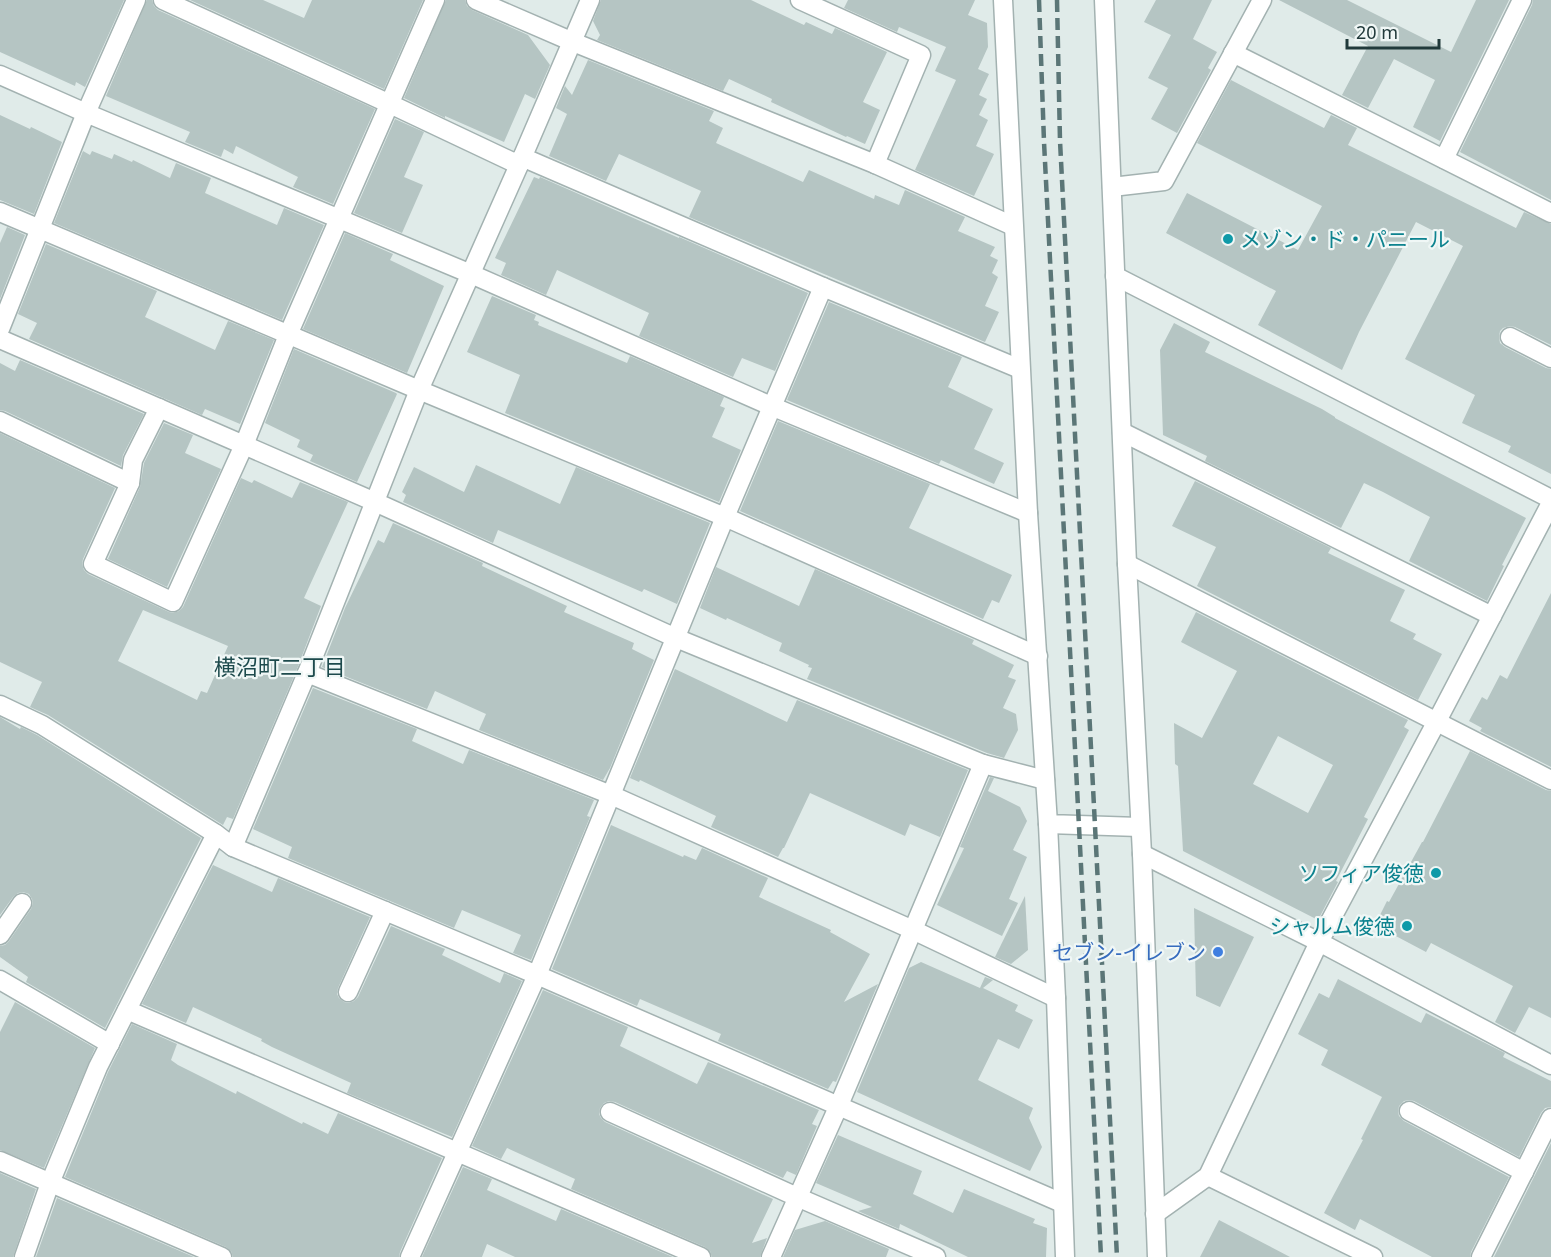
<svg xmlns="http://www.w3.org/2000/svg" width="1551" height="1257" font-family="'Noto Sans','Noto Sans JP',sans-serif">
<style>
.building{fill:#b5c5c3;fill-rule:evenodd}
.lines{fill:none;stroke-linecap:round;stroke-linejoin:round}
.minor-casing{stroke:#a3b2b1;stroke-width:21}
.minor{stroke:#fff;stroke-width:18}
.rail{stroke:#5b7677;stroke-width:4.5;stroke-dasharray:12 6;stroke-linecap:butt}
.culture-dot{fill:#0f9aa8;stroke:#f0f7f6;stroke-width:2}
.shop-dot{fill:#3f7fe0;stroke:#f0f7f6;stroke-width:2}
.labels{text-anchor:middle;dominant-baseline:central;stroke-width:4.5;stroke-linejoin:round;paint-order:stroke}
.culture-label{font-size:21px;fill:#0d838f;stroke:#f0f7f6;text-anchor:end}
.shop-label{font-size:21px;fill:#366cbe;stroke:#f0f7f6;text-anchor:end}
.neighbourhood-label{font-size:22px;fill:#1d4a4c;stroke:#f0f7f6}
</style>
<rect width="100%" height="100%" fill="#e0ebe9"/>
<!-- building -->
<g class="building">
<polygon points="0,0 124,0 85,87 76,82 75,86 0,52"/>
<polygon points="147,0 152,0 154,6 158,10 375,109 333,204 293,187 298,177 236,146 233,154 224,149 221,157 185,142 190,132 106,96"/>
<polygon points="190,0 263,0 304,18 312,0 423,0 384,89"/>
<polygon points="446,0 465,0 467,6 472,10 528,35 550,65 535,99 525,94 504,142 445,116 445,118 404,98"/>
<polygon points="601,0 751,0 804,25 806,22 832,34 835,28 887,52 863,102 880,110 865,144 847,136 846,137 771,102 772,99 729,79 723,91 597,40 600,35 593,21"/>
<polygon points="848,0 975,0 968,15 987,23 988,47 978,69 989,74 979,95 987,99 979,115 988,120 976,146 994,154 974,196 915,170 956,80 935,71 946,47 899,27 897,32 844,8"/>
<polygon points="1156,0 1212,0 1193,39 1217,52 1208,68 1211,70 1177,133 1151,119 1168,88 1148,78 1171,35 1144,22"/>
<polygon points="1279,0 1347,0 1451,52 1476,0 1509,0 1440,141 1413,127 1435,80 1394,59 1368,108 1342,95 1368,46"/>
<polygon points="1533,0 1551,0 1551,200 1460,152 1532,5"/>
<polygon points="588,60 714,111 709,121 723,128 716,143 803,182 809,170 874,199 875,195 899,205 905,190 965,217 958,231 995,247 990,256 998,260 992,273 998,277 985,306 999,312 985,342 689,217 701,191 619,154 606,181 549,156 567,114 556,108 565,86 572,95"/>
<polygon points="1231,80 1324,128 1331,115 1357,128 1348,145 1516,228 1524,212 1551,224 1551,345 1515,327 1510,326 1503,328 1500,331 1499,337 1500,343 1505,347 1546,368 1551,369 1551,474 1508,452 1511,446 1462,423 1475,395 1405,359 1463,246 1416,222 1359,332 1342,370 1258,325 1276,291 1166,233 1187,193 1298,250 1322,206 1197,143"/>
<polygon points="0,115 30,129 31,127 62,142 34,214 0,200"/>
<polygon points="395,119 424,132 404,177 423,185 402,233 354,213"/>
<polygon points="83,151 90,155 92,151 112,159 114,154 132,162 133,160 170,178 176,163 211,178 205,193 277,225 284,208 324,225 282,320 54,223"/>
<polygon points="534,177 539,179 540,177 679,238 679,237 808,293 775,371 742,358 733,377 639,336 649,313 557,270 546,295 501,275 506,263 495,258"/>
<polygon points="7,227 25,235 0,299 0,243"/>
<polygon points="345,233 393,254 390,260 444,286 407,373 303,329"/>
<polygon points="46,244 157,291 145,317 215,350 228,321 274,340 240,424 205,409 202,415 29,339 37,323 18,314"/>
<polygon points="492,296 536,315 534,320 539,322 538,325 627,363 630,356 724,397 720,406 725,408 712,437 741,450 719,502 505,413 520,375 467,352"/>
<polygon points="829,302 962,357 948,387 993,409 974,449 1004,463 994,484 941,460 939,464 787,400"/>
<polygon points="1174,323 1210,342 1205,352 1322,409 1335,417 1335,418 1403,454 1526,518 1502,565 1504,566 1487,601 1409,561 1430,517 1383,492 1364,483 1341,528 1205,461 1207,456 1163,435 1160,350"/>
<polygon points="294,349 396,393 397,394 357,482 310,461 313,455 297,447 300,440 265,423"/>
<polygon points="20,360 144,414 123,455 121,466 5,411 0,410 0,363 15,371"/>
<polygon points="778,421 930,484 909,528 1012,575 999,603 992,600 983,619 740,511"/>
<polygon points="164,423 193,435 185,453 221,469 167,587 108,559 140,487 144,463"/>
<path d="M0 433 115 488 83 559 82 564 84 570 88 574 169 612 173 613 179 611 183 607 241 478 252 483 254 480 292 498 300 482 348 502 304 598 321 606 297 669 233 819 227 817 223 825 48 715 30 707 42 682 0 662ZM143 610 228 646 207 693 201 691 197 700 118 661Z"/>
<polygon points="476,465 560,504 576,467 710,523 677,604 644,589 642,592 498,530 493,543 403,502 406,495 402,492 414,467 464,492"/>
<polygon points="1195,481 1331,548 1328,553 1405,590 1390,621 1416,634 1413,639 1442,654 1418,700 1197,586 1216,547 1172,526"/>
<polygon points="393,523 483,563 482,566 567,606 564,612 634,643 632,649 654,660 610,768 603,780 479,730 486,714 435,691 427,709 322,667 345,608 378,540 384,543"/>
<polygon points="716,567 799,606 815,569 974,640 972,644 1014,665 1008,677 1016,680 1003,708 1016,714 1018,730 1004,758 987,753 807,679 812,668 808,667 809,665 779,651 782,643 727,618 726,620 700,608"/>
<polygon points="1551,593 1551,767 1480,731 1482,728 1469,721 1482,697 1487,700 1500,675 1507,679"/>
<path d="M1196 612 1408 720 1404 727 1409 730 1364 817 1368 819 1336 881 1338 882 1318 920 1183 851 1178 766 1175 764 1174 723 1202 738 1237 671 1181 642ZM1278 736 1333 765 1308 813 1253 784Z"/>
<polygon points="675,669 787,722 797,700 968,770 940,837 910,824 905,836 810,793 784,848 783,848 778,857 711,827 716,816 640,780 639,782 630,778"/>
<polygon points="313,688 417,729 412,741 463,764 469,750 594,800 587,816 590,817 531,960 513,953 521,935 462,910 454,928 288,858 292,847 253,829"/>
<polygon points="0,717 20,729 21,727 37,735 201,838 105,1028 26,982 28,977 0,957 0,946 5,945 9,941 31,909 33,903 32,899 29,894 23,892 18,893 13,897 0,915"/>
<polygon points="1470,751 1546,790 1551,791 1551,1018 1529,1007 1515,1033 1495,1022 1513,986 1431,943 1426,952 1375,925 1387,901 1389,902 1422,842 1423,842"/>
<polygon points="990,777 994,778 988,791 1020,807 1027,821 1013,850 1027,857 1009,899 1018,903 1002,936 937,905 964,848 960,847"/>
<polygon points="611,825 683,857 684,855 696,860 702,848 768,878 759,897 831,930 830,932 870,954 844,1002 878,984 836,1082 833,1081 828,1089 718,1041 721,1034 640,999 637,1006 552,969"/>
<polygon points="213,865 272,892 278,878 370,917 338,988 337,994 339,998 344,1002 348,1003 354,1001 358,997 391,926 445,949 442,955 500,983 504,973 522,981 452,1137 347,1093 351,1083 272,1047 261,1041 262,1039 193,1007 186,1023 142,1004"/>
<polygon points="1025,896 1028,950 1011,964 995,957"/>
<polygon points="1194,908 1254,937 1220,1007 1196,996"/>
<polygon points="921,962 980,988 985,977 993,980 983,988 1018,1005 1015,1011 1033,1020 1019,1049 998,1039 978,1080 1033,1108 1029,1118 1042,1147 1030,1171 857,1092 909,968"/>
<polygon points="1338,979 1421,1023 1426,1013 1505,1053 1503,1057 1551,1081 1551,1107 1545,1108 1541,1113 1519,1157 1414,1101 1409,1100 1404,1101 1399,1106 1398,1112 1399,1116 1404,1121 1509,1177 1471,1252 1470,1257 1432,1257 1360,1219 1355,1230 1324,1213 1363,1140 1361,1139 1382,1097 1321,1065 1328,1050 1298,1034 1319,993 1329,998"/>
<polygon points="543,990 628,1027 620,1046 697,1084 708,1062 819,1110 812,1124 817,1126 796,1175 787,1171 783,1178 615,1102 609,1101 604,1103 600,1108 599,1114 601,1118 605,1122 773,1199 752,1243 767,1238 760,1257 712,1257 710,1251 705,1247 571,1189 575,1179 507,1148 501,1159 472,1146"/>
<polygon points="15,1002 95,1048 44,1168 0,1150 0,1032"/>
<polygon points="132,1024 177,1044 171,1060 178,1065 236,1094 237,1091 302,1124 303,1122 328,1134 338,1113 442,1158 400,1252 399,1257 233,1257 231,1251 226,1247 65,1177 108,1072"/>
<polygon points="838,1135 922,1171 913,1194 953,1213 964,1189 1035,1219 1033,1223 1047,1228 1046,1257 968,1257 900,1224 899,1229 858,1211 872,1207 816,1183"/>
<polygon points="1551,1143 1551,1257 1494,1257"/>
<polygon points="463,1167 492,1179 487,1190 556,1221 561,1209 673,1257 515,1257 487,1244 482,1257 422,1257"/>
<polygon points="0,1173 36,1189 13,1257 0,1257"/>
<polygon points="57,1198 194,1257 36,1257"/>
<polygon points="1219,1220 1290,1257 1200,1257"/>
<polygon points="825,1221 889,1249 886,1257 783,1257 795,1230"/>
</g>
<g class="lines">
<defs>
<g id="minor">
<polyline points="163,0 390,104 519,165"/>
<polyline points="476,0 573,42 875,164 1013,226"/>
<polyline points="800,0 921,55 875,164"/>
<polyline points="1003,0 1028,513 1048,824 1139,827"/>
<polyline points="1104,0 1127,564 1142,854 1157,1257"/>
<polyline points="1233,53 1551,213"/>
<polyline points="0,75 86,113 471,274 771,406 1028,513"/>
<polyline points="522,157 823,287 1020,369"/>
<polyline points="1444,159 1522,0"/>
<polyline points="1112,187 1164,181 1262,0"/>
<polyline points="0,212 419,390 725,517 1038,656"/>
<polyline points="1115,276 1551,499"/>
<polyline points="0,329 86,113 136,0"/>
<polyline points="1510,337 1551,358"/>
<polyline points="0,339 375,502 676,638 983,764 1045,780"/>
<polyline points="159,408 133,460 130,483 93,564 173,602 244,445 288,335 435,0"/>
<polyline points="0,421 130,483"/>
<polyline points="1122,432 1492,616"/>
<polyline points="1127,564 1551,780"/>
<polyline points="307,673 611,795 913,930 1056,998"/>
<polyline points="0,705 42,725 216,834 233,847 537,975 1062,1203"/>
<polyline points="1048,824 1056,998 1065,1257"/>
<polyline points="233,847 307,673 419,390 519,165 590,0"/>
<polyline points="1142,854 1319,942 1551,1065"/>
<polyline points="0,935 22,903"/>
<polyline points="0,980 110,1044"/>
<polyline points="348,992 385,911"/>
<polyline points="127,1010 701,1257"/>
<polyline points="1409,1111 1524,1172"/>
<polyline points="610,1112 797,1197 936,1257"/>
<polyline points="0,1161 222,1257"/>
<polyline points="1208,1176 1373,1257"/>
<polyline points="1155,1214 1208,1176 1319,942 1437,721 1551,503"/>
<polyline points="24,1257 50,1183 98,1067 216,834"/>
<polyline points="410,1257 537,975 725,517 823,287"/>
<polyline points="771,1257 839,1105 983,764"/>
<polyline points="1481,1257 1551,1118"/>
</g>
</defs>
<!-- minor casing -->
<use href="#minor" class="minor-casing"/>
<!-- minor -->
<use href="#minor" class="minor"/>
<!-- rail -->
<g class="rail">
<polyline points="1039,0 1044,142 1101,1257"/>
<polyline points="1057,0 1060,141 1117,1257"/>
</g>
</g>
<!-- markers -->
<g class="culture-dot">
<circle cx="1228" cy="239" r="6"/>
<circle cx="1436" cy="873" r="6"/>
<circle cx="1407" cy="926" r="6"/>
</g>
<circle class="shop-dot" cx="1218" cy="952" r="6"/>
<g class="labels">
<!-- culture labels -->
<g class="culture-label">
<text x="1240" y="239" text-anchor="start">メゾン・ド・パニール</text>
<text x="1424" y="873">ソフィア俊徳</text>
<text x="1395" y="926">シャルム俊徳</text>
</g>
<!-- shop labels -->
<g class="shop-label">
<text x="1206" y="952">セブン-イレブン</text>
</g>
<!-- neighbourhood labels -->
<g class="neighbourhood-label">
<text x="280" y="666">横沼町二丁目</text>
</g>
</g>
<!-- scale -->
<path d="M1347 39v9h92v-9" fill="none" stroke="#213a3b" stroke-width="3"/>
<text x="1356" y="39" font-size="18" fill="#213a3b" stroke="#f0f7f6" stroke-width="4.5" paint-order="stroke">20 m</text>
</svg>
